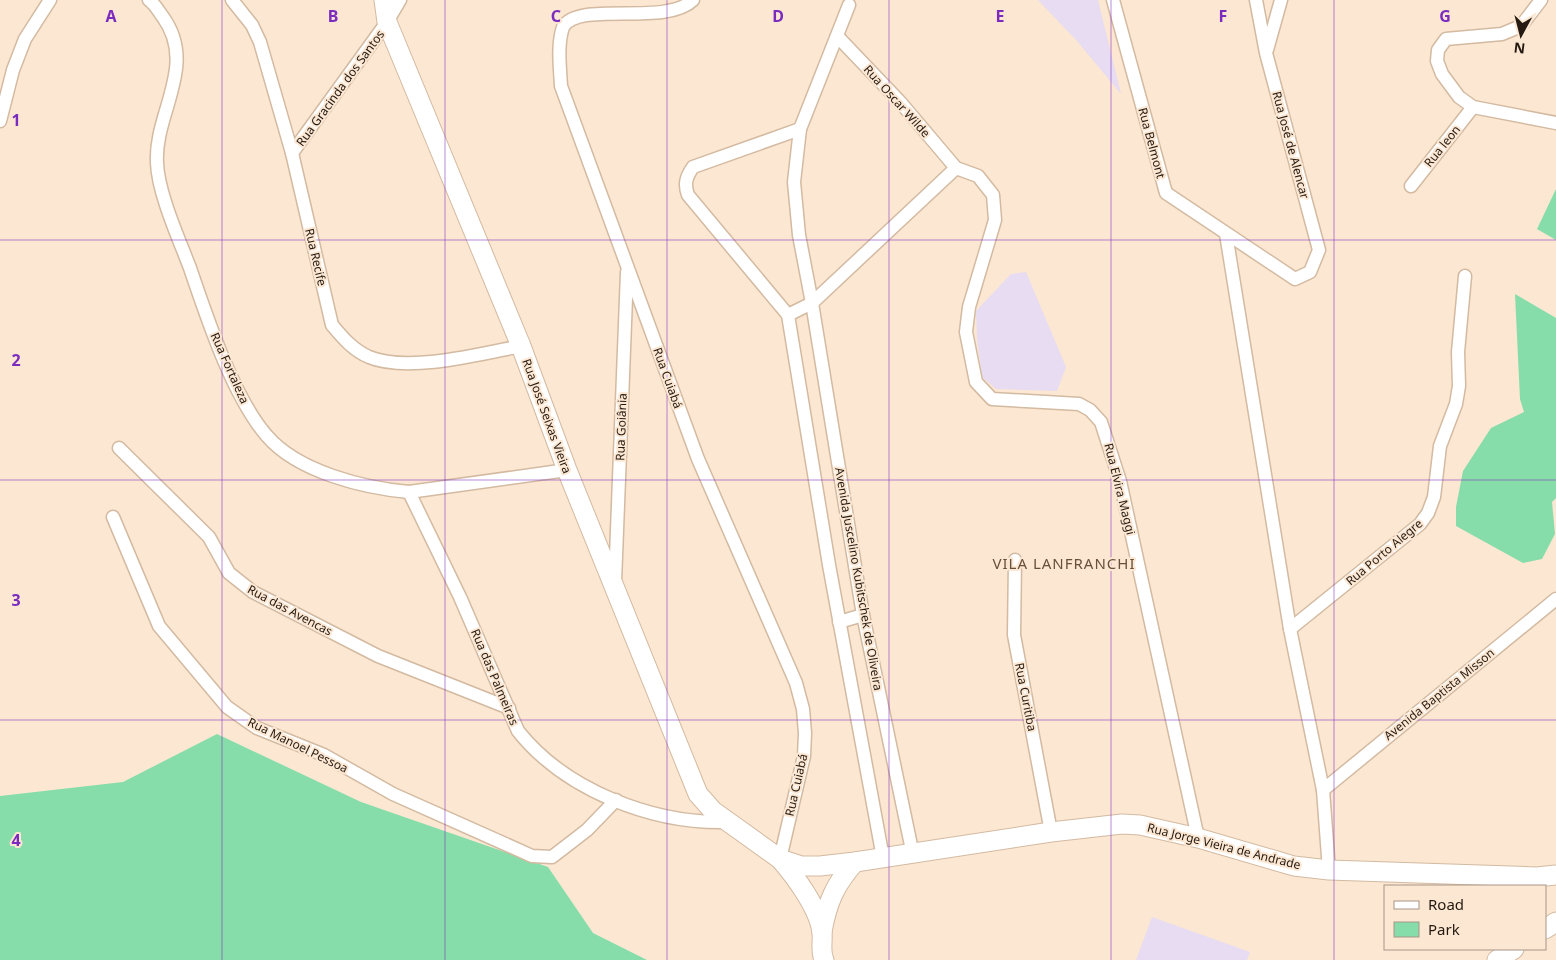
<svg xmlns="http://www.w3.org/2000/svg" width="1556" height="960" font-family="'Noto Sans',sans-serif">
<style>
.education{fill:#e7dcf1}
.green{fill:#86dda9}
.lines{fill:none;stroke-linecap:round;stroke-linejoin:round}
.street-casing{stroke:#d3baa1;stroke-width:15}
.secondary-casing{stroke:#d3baa1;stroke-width:21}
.street{stroke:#fff;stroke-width:12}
.secondary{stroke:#fff;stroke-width:19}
.grid{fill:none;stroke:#7b2cbf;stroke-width:1;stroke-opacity:0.55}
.labels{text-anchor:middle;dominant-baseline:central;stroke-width:4;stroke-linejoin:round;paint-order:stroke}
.street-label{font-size:12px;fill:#241a11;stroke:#fce7d3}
.quarter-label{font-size:15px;letter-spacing:1px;fill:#67513b;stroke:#fce7d3}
.grid-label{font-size:16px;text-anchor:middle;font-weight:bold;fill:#7b2cbf;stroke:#fce7d3;stroke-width:4;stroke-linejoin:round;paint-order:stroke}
</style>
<rect width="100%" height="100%" fill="#fce7d3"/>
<!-- education -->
<g class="education">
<polygon points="1038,0 1098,0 1121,94 1077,41"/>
<polygon points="1026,272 1066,367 1057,391 996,389 982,377 977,339 976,311 1011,274"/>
<polygon points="1152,917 1250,952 1247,960 1136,960"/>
</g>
<!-- green -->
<g class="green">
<polygon points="1556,189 1556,240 1537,229"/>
<polygon points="1515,294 1556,318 1556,498 1552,502 1555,534 1542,559 1523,563 1456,526 1456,507 1463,471 1491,428 1524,412 1520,399"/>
<polygon points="217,734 361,802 548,867 593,933 647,960 0,960 0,796 123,782"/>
</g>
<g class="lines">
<defs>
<g id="street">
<path d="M149 0C155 4 159 12 163 17 198 66 154 113 157 163 158 193 179 239 190 268 207 318 233 397 267 436 298 472 364 488 409 492L567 470"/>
<path d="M232 0 252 25 260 42 292 153 332 325C343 338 353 350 369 357 408 373 481 354 521 346"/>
<path d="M693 0C665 27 579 0 563 27 557 45 560 67 561 86L698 459 796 683 803 709 805 733 804 756 780 859"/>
<polyline points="1113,0 1166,193 1295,279 1310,272 1319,250 1266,53 1256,0"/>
<polyline points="1541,0 1521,26 1502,34 1446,39 1438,50 1437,61 1442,74 1459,97 1473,107 1556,123"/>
<polyline points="849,5 800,129 794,182 799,235 812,303 863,615 913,855"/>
<polyline points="837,36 901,103 956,168 978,176 993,195 995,220 969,307 966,332 976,382 992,399 1079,404 1090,410 1101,422 1120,481 1198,838"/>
<polyline points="1267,50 1281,0"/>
<polyline points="0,121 13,70 25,39 50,0"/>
<path d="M800 129 693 167C686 177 684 184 688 195L788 315 829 565 883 858"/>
<polyline points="292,153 387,22 400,0"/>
<polyline points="1411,186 1473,107"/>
<polyline points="1226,234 1290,629 1323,790 1329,870"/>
<polyline points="788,315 812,303 956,168"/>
<polyline points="119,448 209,537 229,573 253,592 378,656 509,708"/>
<path d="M409 492 460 597 518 731C565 790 652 824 727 822"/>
<polyline points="113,517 159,626 227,707 257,728 324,755 393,794 532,856 552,857 587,830 616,800"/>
<polyline points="1015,560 1014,635 1051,832"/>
<polyline points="615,582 627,272"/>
<polyline points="839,622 863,615"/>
<polyline points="1290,629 1420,524 1428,513 1434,497 1440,446 1456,404 1459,386 1458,352 1465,276"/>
<polyline points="1323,790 1556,599"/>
</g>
<g id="secondary">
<polyline points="384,0 387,22 521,346 567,470 698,794 713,811 780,859 801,866 820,866 855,862 1051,832 1122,824 1140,825 1198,838 1294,866 1329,870 1537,877 1556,875"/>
<path d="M780 859C795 876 820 910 822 933 823 942 820 951 824 960"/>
<polyline points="1545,929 1556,922"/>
<path d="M822 932C827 903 835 884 855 862"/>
<polyline points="1497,960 1514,949"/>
</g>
</defs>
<!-- street casing -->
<use href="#street" class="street-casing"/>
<!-- secondary casing -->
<use href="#secondary" class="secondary-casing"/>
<!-- street -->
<use href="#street" class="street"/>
<!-- secondary -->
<use href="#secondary" class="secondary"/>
</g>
<!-- grid -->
<path class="grid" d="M222 0V960M445 0V960M667 0V960M889 0V960M1111 0V960M1334 0V960M0 240H1556M0 480H1556M0 720H1556"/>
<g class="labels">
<!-- street labels -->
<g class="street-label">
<text transform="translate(340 88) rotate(-54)">Rua Gracinda dos Santos</text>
<text transform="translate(897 101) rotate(48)">Rua Oscar Wilde</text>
<text transform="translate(1152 143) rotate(75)">Rua Belmont</text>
<text transform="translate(1291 145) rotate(75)">Rua José de Alencar</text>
<text transform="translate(1442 146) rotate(-51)">Rua leon</text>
<text transform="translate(316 257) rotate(77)">Rua Recife</text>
<text transform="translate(230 368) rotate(66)">Rua Fortaleza</text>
<text transform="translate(668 378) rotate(70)">Rua Cuiabá</text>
<text transform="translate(547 416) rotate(70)">Rua José Seixas Vieira</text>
<text transform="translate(621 427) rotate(-88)">Rua Goiânia</text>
<text transform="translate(1120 489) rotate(76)">Rua Elvira Maggi</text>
<text transform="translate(1384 552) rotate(-40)">Rua Porto Alegre</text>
<text transform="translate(859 579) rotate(80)">Avenida Juscelino Kubitschek de Oliveira</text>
<text transform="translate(290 610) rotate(28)">Rua das Avencas</text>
<text transform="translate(495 677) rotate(67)">Rua das Palmeiras</text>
<text transform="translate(1439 694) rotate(-39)">Avenida Baptista Misson</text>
<text transform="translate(1026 697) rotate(79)">Rua Curitiba</text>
<text transform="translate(298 745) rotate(26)">Rua Manoel Pessoa</text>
<text transform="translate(796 785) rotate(-77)">Rua Cuiabá</text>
<text transform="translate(1224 846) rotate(14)">Rua Jorge Vieira de Andrade</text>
</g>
<!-- quarter labels -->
<g class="quarter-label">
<text x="1064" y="563">VILA LANFRANCHI</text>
</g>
</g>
<g class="grid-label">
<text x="111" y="22">A</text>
<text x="333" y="22">B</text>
<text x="556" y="22">C</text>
<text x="778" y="22">D</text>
<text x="1000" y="22">E</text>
<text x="1223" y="22">F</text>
<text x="1445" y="22">G</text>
<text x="16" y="126">1</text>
<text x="16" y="366">2</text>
<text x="16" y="606">3</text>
<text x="16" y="846">4</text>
</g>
<!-- legend -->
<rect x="1384" y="885" width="162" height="65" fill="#fce7d3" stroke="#a69585"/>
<rect x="1394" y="901" width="25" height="8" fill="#ffffff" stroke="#a69585"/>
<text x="1428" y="910" font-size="15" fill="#241a11">Road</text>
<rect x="1394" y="922" width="25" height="15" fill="#86dda9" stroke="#a69585"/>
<text x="1428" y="935" font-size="15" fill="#241a11">Park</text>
<!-- north arrow -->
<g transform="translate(1521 35) rotate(187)" stroke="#fce7d3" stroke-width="4" paint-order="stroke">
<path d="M0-4L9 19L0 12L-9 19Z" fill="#241a11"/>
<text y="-8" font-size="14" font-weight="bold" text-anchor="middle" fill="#241a11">N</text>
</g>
</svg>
